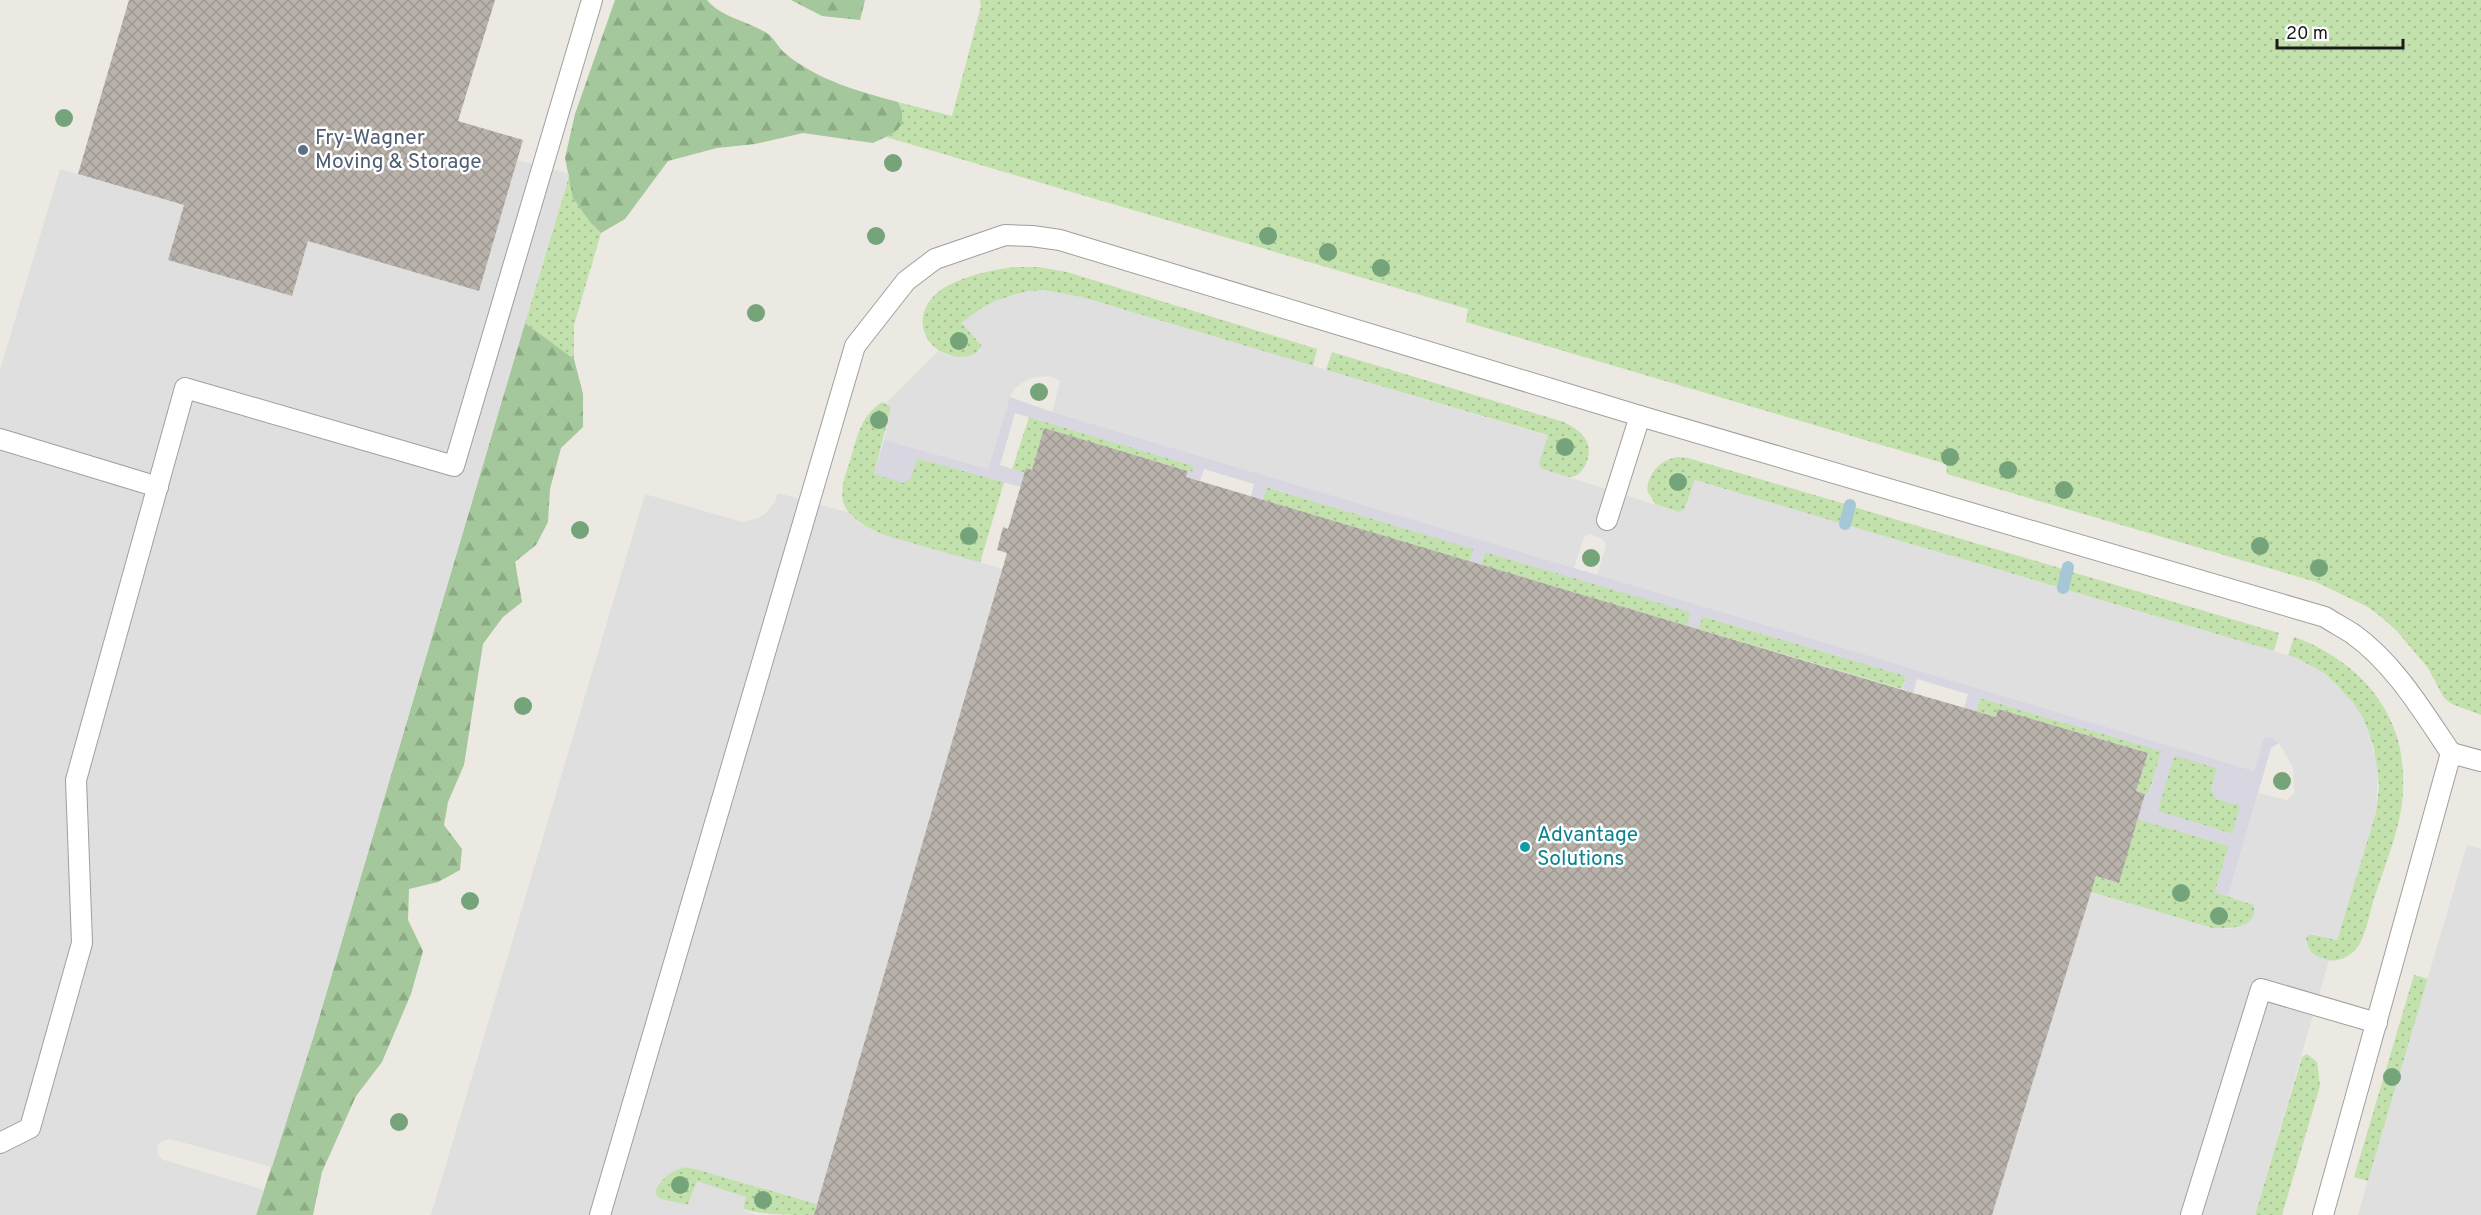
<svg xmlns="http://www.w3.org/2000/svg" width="2481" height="1215" font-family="Overpass,sans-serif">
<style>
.grass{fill:url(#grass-dots)}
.forest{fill:url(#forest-firs)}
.parking{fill:#dfdfdf}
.plaza{fill:#d7d6e1;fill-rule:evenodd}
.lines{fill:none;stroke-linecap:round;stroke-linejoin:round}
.stream{stroke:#a6c7d5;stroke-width:12}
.building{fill:url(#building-cross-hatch)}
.service-casing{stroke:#9f9f9f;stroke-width:22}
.service{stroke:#fff;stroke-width:20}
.tree{fill:#76a47a}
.service-dot{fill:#5c6f8a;stroke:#fff;stroke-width:2}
.culture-dot{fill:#0f9aa8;stroke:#fff;stroke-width:2}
.labels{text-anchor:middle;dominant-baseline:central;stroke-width:5;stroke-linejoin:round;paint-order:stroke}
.service-label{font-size:21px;fill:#4e5e75;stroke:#fff;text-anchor:start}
.culture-label{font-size:21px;fill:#0d838f;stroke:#fff;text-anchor:start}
</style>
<defs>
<pattern id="grass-dots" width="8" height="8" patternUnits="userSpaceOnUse" patternTransform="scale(1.5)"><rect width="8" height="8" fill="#c2e1ac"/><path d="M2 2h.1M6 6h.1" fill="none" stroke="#a6c093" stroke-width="1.8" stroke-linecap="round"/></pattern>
<pattern id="forest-firs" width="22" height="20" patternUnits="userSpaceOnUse" patternTransform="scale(1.5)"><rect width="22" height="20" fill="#a4c79b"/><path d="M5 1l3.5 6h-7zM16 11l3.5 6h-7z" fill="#8daa85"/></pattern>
<pattern id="building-cross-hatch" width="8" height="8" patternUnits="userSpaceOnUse" patternTransform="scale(1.5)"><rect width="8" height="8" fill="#b8b2ab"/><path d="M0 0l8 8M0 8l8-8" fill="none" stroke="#9e9893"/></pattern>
</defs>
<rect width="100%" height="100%" fill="#ece9e2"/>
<!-- grass -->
<g class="grass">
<polygon points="980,0 2481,0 2481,715 2452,704 2444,698 2428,668 2396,630 2380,616 2368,607 2316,582 1947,474 1946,464 1466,322 1468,309 886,137 894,133 902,111 898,102 952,116 981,6"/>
<path d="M569 176C574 200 583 216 601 233L574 325V359L525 323Z"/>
<path d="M1014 267H1038L1067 272 1317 349 1313 366 1081 297 1030 291 1013 295 982 308 962 323 982 346 975 355C938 366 906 329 932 298 948 279 990 270 1014 267Z"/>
<path d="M1332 352 1564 422C1574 427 1585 434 1588 445 1592 457 1582 479 1568 477 1559 476 1548 471 1540 468L1539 463 1547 435 1326 370Z"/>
<path d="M882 402 890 406V411L874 474 910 479 917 458 1004 482 980 563C947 553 851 537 843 501 840 488 846 473 850 461 857 438 860 416 882 402Z"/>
<polygon points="1029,417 1194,466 1193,472 1044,429 1032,470 1027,468 1025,473 1012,470"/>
<path d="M1677 457 1688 458 1845 504 1839 523 1695 480 1684 511 1678 512 1655 504 1647 490C1649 472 1659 461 1677 457Z"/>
<polygon points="1266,487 1474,549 1470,562 1263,500"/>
<polygon points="1854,507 2063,569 2058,587 1849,526"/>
<polygon points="1485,552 1691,612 1687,626 1481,565"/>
<polygon points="2072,572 2279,633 2274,651 2067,590"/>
<polygon points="1702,616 1906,676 1902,689 1698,629"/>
<path d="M2294 637C2338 652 2381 687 2396 734 2402 751 2404 774 2403 792 2401 829 2384 867 2373 902 2369 916 2366 933 2359 945 2355 952 2345 959 2337 960 2321 963 2306 954 2306 937L2310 934 2337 940 2376 812 2379 785 2374 748 2363 718 2338 686 2324 673 2288 656Z"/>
<polygon points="1980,698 2162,751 2148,795 2136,791 2148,753 1998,709 1996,717 1976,711"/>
<polygon points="2174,755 2217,768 2211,790 2241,806 2232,834 2157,811"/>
<path d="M2138 819 2229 846 2215 892 2254 905C2261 929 2227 929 2212 928L2091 892 2096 876 2118 883Z"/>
<polygon points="2414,975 2428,979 2368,1181 2354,1177"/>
<polygon points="2307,1054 2317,1062 2320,1086 2282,1215 2255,1215 2302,1057"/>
<path d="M683 1167 696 1169 817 1204 814 1215C798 1215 753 1215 743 1208L745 1197 697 1182 688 1205 660 1199 655 1193C659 1179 670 1172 683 1167Z"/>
</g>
<!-- forest -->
<g class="forest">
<path d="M615 0H707C722 18 749 21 768 34 775 39 779 49 787 55 820 81 858 91 898 102L902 111V124L894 133 873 143 803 133 755 144 717 148 668 161 625 219 601 233 590 222 573 198 565 158 575 114Z"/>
<polygon points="791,0 865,0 860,20 822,16"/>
<polygon points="525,323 574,359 583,394 583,427 561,448 550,489 548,522 536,545 515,562 522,602 503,617 483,644 464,765 448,802 444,825 462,849 460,870 438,882 409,889 408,920 423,951 411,994 382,1062 356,1096 322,1172 313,1215 256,1215 313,1038"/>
</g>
<!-- parking -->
<g class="parking">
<polygon points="517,160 569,174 313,1038 272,1167 170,1139 162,1141 157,1146 158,1155 164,1160 264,1190 256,1215 0,1215 0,370 60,169 184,205 169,260 292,296 308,241 479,290"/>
<polygon points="1046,290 1081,297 1548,436 1539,463 1540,468 1678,512 1686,508 1694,480 2274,651 2297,658 2324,673 2353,702 2363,718 2369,732 2378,771 2376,812 2337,940 2314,934 2310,934 2306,937 2309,951 2313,955 2329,960 2255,1215 1992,1215 2091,892 2212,928 2232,929 2248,923 2254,915 2254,905 2228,896 2258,793 2287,800 2294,793 2293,767 2279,743 2271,737 2263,741 2254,771 1597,575 1606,546 1603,539 1589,534 1584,537 1574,568 1052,412 1060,381 1049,376 1030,378 1015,388 1010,397 988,469 884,440 890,411 890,406 886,403 938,351 947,356 966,357 980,351 982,346 980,343 961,323 982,308 997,300 1030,291"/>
<polygon points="778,493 847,512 860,524 881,534 1003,569 817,1204 696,1169 683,1167 670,1173 658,1184 655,1193 660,1199 688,1205 697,1181 746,1197 743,1208 745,1211 757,1215 431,1215 645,494 742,522 759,518 766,513 775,502"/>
<polygon points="2467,845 2481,849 2481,1215 2358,1215"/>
</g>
<!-- plaza -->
<path class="plaza" d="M1010 397 1052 412 2254 771 2263 741 2265 738 2271 737 2279 743 2271 748 2228 896 2215 892 2229 846 2138 819 2145 794H2149L2161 751 1980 698 1976 711 1964 708 1968 694 1917 679 1913 693 1903 689 1906 676 1703 616 1698 629 1687 626 1690 612 1485 552 1481 565 1470 562 1473 549 1267 487 1263 500 1251 496 1254 484 1204 469 1200 481 1186 477 1188 471 1193 472 1194 466 1015 413 1000 465 1025 473 1021 487 917 458 910 479 903 483 874 474 884 440 988 469ZM2174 756 2217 768 2211 790 2216 799 2240 806 2232 834 2158 811Z"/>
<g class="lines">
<!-- stream -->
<g class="stream">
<polyline points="1845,524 1850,505"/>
<polyline points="2063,588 2068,567"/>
</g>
</g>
<!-- building -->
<g class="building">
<polygon points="129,0 495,0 458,121 523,140 479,291 308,241 292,296 168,260 184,205 78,174"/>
<polygon points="1044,428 1188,471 1186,477 1913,693 1996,717 1998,709 2148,753 2136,791 2145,794 2119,883 2096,876 1992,1215 814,1215 1007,553 997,550 1003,527 1008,529 1026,468 1032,470"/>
</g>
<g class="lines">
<defs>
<g id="service">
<polyline points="0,439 158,487"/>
<polyline points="1607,520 1640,416"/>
<polyline points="0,1143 30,1128 82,943 76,780 185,388 454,466 592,0"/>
<path d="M600 1215 855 346 906 281 935 259 1005 235 1032 236 1060 240 1640 416 2325 617C2334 623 2344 628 2353 634 2395 664 2423 712 2451 753"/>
<polyline points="2191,1215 2261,989 2377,1023"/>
<polyline points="2323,1215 2451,753 2481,761"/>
</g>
</defs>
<!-- service casing -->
<use href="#service" class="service-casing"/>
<!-- service -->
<use href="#service" class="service"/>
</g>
<!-- trees -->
<g class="tree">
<circle cx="64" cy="118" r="9"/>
<circle cx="893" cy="163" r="9"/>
<circle cx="876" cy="236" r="9"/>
<circle cx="1268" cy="236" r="9"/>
<circle cx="1328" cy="252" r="9"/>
<circle cx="1381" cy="268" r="9"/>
<circle cx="756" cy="313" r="9"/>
<circle cx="959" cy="341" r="9"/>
<circle cx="1039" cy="392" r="9"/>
<circle cx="879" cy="420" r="9"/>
<circle cx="1565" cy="447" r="9"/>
<circle cx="1950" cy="457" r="9"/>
<circle cx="2008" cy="470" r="9"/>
<circle cx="1678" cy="482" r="9"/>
<circle cx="2064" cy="490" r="9"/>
<circle cx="580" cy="530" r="9"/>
<circle cx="969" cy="536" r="9"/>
<circle cx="2260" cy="546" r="9"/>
<circle cx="1591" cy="558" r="9"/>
<circle cx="2319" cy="568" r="9"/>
<circle cx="523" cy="706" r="9"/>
<circle cx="2282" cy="781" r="9"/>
<circle cx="2181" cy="893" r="9"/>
<circle cx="470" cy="901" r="9"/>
<circle cx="2219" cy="916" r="9"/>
<circle cx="2392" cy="1077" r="9"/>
<circle cx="399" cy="1122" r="9"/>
<circle cx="680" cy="1185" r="9"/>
<circle cx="763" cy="1200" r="9"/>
</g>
<!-- markers -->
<circle class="service-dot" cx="303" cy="150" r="6"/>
<circle class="culture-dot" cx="1525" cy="847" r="6"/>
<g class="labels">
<!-- service labels -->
<g class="service-label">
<text x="315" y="138">Fry-Wagner<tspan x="315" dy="24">Moving &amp; Storage</tspan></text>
</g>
<!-- culture labels -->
<g class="culture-label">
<text x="1537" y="835">Advantage<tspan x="1537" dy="24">Solutions</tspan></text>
</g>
</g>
<!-- scale -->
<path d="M2277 39v9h126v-9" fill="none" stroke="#1b1b1b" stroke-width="3"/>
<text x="2286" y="39" font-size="18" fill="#1b1b1b" stroke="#ffffff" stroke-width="4.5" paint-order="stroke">20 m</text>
</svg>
